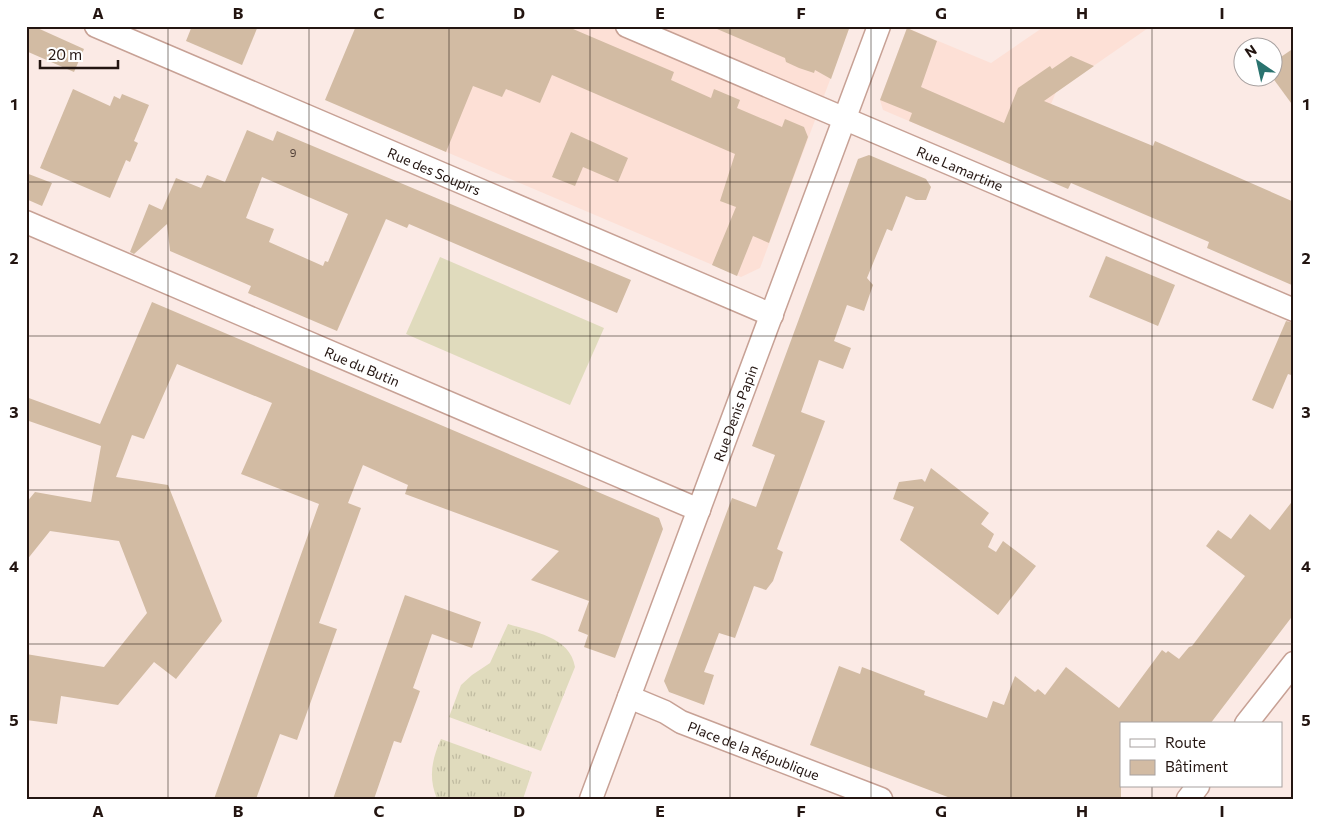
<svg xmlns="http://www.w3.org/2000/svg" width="1320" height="825" font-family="Commissioner,sans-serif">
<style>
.built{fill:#fde0d6}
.grass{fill:url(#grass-tufts)}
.garden{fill:#e0dbbd}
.building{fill:#d2bba3;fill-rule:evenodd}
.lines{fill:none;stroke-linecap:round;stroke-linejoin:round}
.minor-casing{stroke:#c7a195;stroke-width:25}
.minor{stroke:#fff;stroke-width:22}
.grid{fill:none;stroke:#231511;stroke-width:1;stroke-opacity:0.55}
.labels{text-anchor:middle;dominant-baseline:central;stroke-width:4;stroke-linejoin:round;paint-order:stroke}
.number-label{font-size:11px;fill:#4f3e36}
.street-label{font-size:14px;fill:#231511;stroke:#fff}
.neatline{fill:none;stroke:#231511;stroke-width:2}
.grid-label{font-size:16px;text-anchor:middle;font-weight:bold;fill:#231511}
</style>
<defs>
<pattern id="grass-tufts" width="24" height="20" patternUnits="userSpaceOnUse" patternTransform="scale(1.25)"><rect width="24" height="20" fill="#e0dbbd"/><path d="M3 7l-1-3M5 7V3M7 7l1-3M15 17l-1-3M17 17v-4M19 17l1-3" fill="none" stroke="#c0bba1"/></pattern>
</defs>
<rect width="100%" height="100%" fill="#fbeae5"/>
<!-- built -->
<g class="built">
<polygon points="401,26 850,26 760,268 741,277 364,117"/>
<polygon points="1045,26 1151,26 1056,92 1024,170 883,110 880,100 907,28 991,63"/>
</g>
<!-- grass -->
<g class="grass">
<path d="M508 624C533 632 570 636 575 667L541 751 449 717 461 685 472 675 490 663Z"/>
<path d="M441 739 532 772 523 799H437C428 777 432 759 441 739Z"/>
</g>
<!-- garden -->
<polygon class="garden" points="440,257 604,328 570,405 406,334"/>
<!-- building -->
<g class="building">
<polygon points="26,26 33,26 84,49 74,72 26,51"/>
<polygon points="192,26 258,26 242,65 186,41"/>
<polygon points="356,26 566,26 674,72 671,80 711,98 714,89 740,100 737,108 782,127 785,119 804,127 808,137 769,243 753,236 737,276 712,265 736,207 720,201 735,154 552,75 540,103 506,89 502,97 473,86 446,152 325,100"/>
<polygon points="710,26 850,26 831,79 815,70 814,73 799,68 786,62 785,58"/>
<polygon points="907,28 937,41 921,87 1004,123 1018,88 1050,66 1052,69 1071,56 1094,66 1044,101 1153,146 1155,141 1294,202 1294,286 1207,248 1209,242 1071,183 1068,189 909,121 912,113 880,100"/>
<polygon points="1294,48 1294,107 1272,77 1272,63"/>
<polygon points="73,89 110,106 114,96 120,99 122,94 149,105 134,141 138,143 130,162 126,160 110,198 40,168"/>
<path d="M247 130 273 141 277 131 631 280 617 313 409 224 407 228 386 219 337 331 248 293 251 286 170 251 167 224 134 254 130 252 149 204 162 210 176 178 201 188 207 175 225 182ZM262 177 348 214 328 262 325 261 323 266 269 242 274 229 246 218Z"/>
<polygon points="571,132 628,158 618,182 583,167 575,186 552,177"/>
<polygon points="869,155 926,179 931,187 926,200 916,200 906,196 892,231 887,229 867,278 873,285 864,311 847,305 834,341 851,348 843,369 819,360 801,412 825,421 777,549 783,552 773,581 766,590 754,586 735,638 719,633 704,672 714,675 704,705 669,692 664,681 732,498 756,507 775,455 752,446 858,159"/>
<polygon points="26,173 52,183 42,206 26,199"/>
<polygon points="1106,256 1175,285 1158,326 1089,297"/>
<polygon points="152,302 659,518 663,529 615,658 584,647 588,635 578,631 589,601 531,580 559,551 405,494 408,485 363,465 348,503 361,508 319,623 337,629 297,740 280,734 256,799 214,799 319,504 241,474 272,403 177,364 144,439 132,435 116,477 168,485 222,621 176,679 154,662 118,705 61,696 57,724 26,720 26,654 104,667 147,613 119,541 50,531 26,561 26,503 35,492 91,502 101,446 26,420 26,397 100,424"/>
<polygon points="1286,321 1294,323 1294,376 1288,374 1273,409 1252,400"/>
<polygon points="931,468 989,513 981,524 994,534 988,547 996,552 1003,541 1036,566 998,615 900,540 914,507 893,499 899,482 922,479 925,482"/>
<polygon points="1294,499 1294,614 1210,724 1121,724 1121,799 953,799 810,745 839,666 860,674 862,667 925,691 924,695 987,718 993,701 1004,705 1015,676 1035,692 1038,689 1045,695 1066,667 1119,708 1162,650 1166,653 1168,651 1179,659 1189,647 1192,646 1245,576 1206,546 1218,530 1231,539 1250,514 1270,530"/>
<polygon points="405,595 481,622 472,648 432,634 413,688 420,691 401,743 394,741 374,799 333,799"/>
</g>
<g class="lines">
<defs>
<g id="minor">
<path id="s1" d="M96 26 772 315"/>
<path id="s2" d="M627 26 1294 310"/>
<path id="s3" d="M26 222 699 510"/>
<path id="s4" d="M629 697 665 712 681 722 881 799"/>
<polyline points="1246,724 1294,663"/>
<path id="s5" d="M591 799 879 26"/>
<polyline points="1188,799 1198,786"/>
</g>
</defs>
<!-- minor casing -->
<use href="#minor" class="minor-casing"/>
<!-- minor -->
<use href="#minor" class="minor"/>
</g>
<!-- grid -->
<path class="grid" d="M168 26V799M309 26V799M449 26V799M590 26V799M730 26V799M871 26V799M1011 26V799M1152 26V724M26 182H1294M26 336H1294M26 490H1294M26 644H1294M1152 786V799"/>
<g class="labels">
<!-- number labels -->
<g class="number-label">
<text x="293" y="152">9</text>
</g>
<!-- street labels -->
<g class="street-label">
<text stroke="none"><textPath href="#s2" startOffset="362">Rue Lamartine</textPath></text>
<text stroke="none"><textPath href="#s1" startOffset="368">Rue des Soupirs</textPath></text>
<text stroke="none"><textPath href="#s3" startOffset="366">Rue du Butin</textPath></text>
<text stroke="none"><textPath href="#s5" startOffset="412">Rue Denis Papin</textPath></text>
<text stroke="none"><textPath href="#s4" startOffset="136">Place de la République</textPath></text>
</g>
</g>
<!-- border -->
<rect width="1320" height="825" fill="none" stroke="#ffffff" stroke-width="55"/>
<!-- legend -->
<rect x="1120" y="722" width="162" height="65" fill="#ffffff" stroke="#a7a1a0"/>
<rect x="1130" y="739" width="25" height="8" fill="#ffffff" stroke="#a7a1a0"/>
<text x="1165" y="748" font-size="15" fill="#231511">Route</text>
<rect x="1130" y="760" width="25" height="15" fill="#d2bba3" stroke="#a7a1a0"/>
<text x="1165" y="772" font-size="15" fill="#231511">Bâtiment</text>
<!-- north arrow -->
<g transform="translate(1258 62) rotate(326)"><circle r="24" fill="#ffffff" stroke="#a7a1a0"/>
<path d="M0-4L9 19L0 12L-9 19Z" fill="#2a736f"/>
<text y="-8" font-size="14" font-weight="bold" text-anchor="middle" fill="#231511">N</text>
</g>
<!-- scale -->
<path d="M40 60v8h78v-8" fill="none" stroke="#231511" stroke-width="2.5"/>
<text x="48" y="60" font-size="15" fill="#231511" stroke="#ffffff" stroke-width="4" paint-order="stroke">20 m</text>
<rect x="28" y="28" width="1264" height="770" class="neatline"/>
<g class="grid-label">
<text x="98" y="19">A</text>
<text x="238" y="19">B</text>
<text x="379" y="19">C</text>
<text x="519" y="19">D</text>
<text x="660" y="19">E</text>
<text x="801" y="19">F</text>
<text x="941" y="19">G</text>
<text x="1082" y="19">H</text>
<text x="1222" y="19">I</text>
<text x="14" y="110">1</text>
<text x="1306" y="110">1</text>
<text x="14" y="264">2</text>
<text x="1306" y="264">2</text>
<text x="14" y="418">3</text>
<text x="1306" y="418">3</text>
<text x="14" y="572">4</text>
<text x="1306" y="572">4</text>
<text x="14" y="726">5</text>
<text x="1306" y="726">5</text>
<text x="98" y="817">A</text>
<text x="238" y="817">B</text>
<text x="379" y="817">C</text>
<text x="519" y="817">D</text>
<text x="660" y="817">E</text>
<text x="801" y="817">F</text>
<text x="941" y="817">G</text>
<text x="1082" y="817">H</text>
<text x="1222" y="817">I</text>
</g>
</svg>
